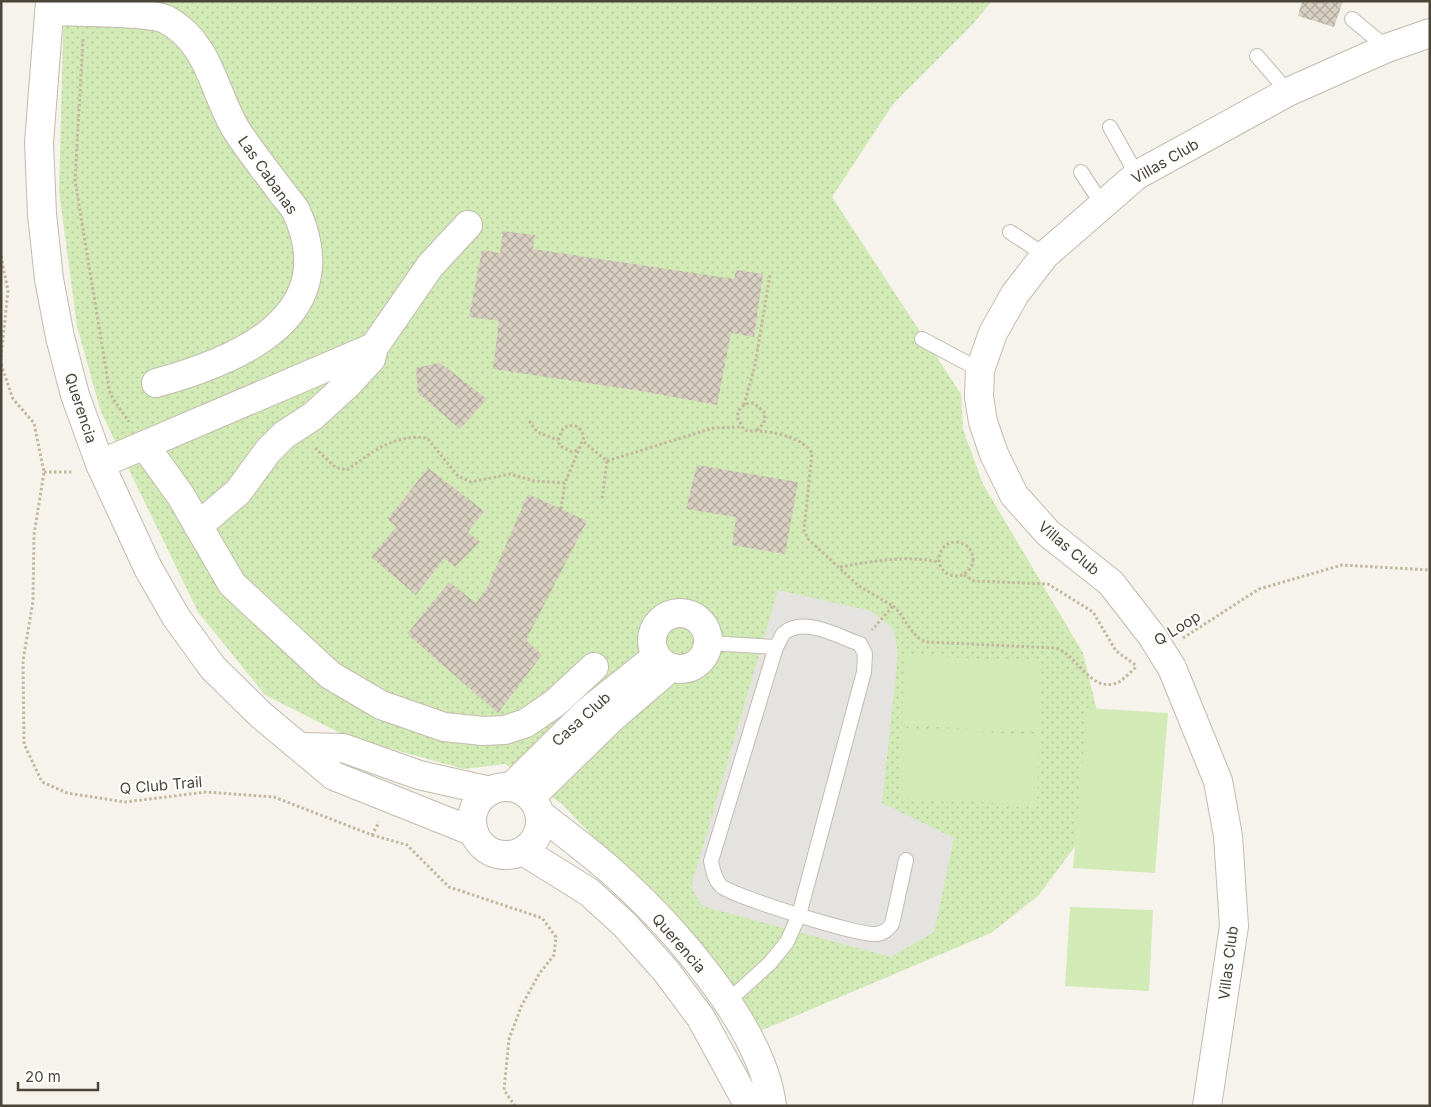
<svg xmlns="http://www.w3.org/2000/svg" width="1431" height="1107" font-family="Inter,sans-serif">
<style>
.grass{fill:url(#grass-dots)}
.garden{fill:#d2eab5}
.parking{fill:#e5e3e0}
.building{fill:url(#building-cross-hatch)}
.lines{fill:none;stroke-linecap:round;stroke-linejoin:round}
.service-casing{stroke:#c2bbae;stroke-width:16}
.minor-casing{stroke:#c2bbae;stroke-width:30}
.path{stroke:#c4b79f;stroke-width:3;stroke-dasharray:2.5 2.5;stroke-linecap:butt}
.service{stroke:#fff;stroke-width:14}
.minor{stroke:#fff;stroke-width:28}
.minor-bridge-casing{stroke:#c2bbae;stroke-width:30;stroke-linecap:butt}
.minor-bridge{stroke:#fff;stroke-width:28}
.labels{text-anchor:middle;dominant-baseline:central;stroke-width:4;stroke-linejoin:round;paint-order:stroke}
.street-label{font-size:15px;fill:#4b4439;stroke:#fff}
</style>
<defs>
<pattern id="grass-dots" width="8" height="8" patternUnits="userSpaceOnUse" patternTransform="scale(1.25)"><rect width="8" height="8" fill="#d2eab5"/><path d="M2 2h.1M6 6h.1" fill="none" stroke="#b6ca9c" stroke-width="1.8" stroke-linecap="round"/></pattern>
<pattern id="building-cross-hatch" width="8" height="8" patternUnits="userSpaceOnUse" patternTransform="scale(1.25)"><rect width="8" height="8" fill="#d8cfc1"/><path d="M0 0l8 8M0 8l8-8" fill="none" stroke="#b1aa9e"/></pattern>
</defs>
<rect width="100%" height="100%" fill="#f6f3ec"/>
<!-- grass -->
<polygon class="grass" points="64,1 992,1 972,25 893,104 832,197 961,394 963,429 983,484 1083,653 1098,715 1076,845 1038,896 991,933 753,1034 712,963 563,805 505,764 464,769 348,737 265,695 198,612 101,412 77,326 59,191"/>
<!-- garden -->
<g class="garden">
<polygon points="905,655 1041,662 1039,732 902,725"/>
<polygon points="1087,708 1168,713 1155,873 1073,868"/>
<polygon points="902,728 1039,735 1037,805 900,798"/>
<polygon points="1070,907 1153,910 1149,991 1065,986"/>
</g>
<!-- parking -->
<polygon class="parking" points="778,590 871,611 893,628 898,654 882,803 954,838 934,932 891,957 702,906 691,887"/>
<!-- building -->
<g class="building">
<polygon points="1302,1 1343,1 1334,27 1298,16"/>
<polygon points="503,231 535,235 533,249 734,279 736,270 763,274 754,337 731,333 717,405 641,391 493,369 499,321 469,317 482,250 500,253"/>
<polygon points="440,363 487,399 460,429 418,393 416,368"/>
<polygon points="697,465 798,482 785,554 732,545 736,517 686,509"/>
<polygon points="428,468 484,511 468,532 480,542 455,567 444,558 416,595 371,557 396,527 388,519"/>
<polygon points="528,494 587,521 526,640 542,655 498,713 407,634 449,582 476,603 487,588"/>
</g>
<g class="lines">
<defs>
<g id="service">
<polyline points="1352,19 1387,48"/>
<polyline points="1257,56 1288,92"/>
<polyline points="1110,127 1137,175"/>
<polyline points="1081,172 1102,204"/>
<polyline points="1010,232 1045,255"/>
<polyline points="922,339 980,370"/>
<polyline points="708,643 776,647"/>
<path d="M727 1002 770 963 787 942 799 915 864 672 865 654 860 644C839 637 804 616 784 633 781 636 779 643 776 647L711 861C713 870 714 879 721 886 735 897 859 936 876 934 884 933 887 930 892 924L906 860"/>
</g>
<g id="minor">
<polyline points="50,1 39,143 42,214 49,279 60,337 75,395 100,464 148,568 176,617 213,668 261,715 334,776 474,832"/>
<path d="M50 11C73 12 151 11 167 20 208 42 213 88 234 126 247 148 265 169 280 190 285 197 292 204 296 211 345 317 237 361 156 383"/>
<polyline points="145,446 181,496 232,584 330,675 381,705 444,727 483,731 505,730 526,723 555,703 594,667"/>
<polyline points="100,464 374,347 430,266 468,225"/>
<polyline points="198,526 238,492 268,451 284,435 313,416 347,385 371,359 374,347"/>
<circle cx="680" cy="641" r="28"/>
<polyline points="1152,636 1111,583 1048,533 1014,495 994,454 983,422 979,397 980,370 993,333 1015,294 1045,255 1137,175 1288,92 1387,48 1430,33"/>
<polyline points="1172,668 1218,781 1228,836 1234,926 1207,1106"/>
<polyline points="301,747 343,748 419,775 490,791"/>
<circle cx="506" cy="821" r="34"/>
<polyline points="511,787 587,712 656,657"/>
<polyline points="531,797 614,716 663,674"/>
<path d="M540 814C563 832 587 850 609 869 669 922 762 1024 772 1106"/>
<polyline points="523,851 589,892 625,925 666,971 701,1018 749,1106"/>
</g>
</defs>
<!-- service casing -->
<use href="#service" class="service-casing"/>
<!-- minor casing -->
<use href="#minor" class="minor-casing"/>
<!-- path -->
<g class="path">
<polyline points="83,39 75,180 110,394 129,422"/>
<polyline points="1,256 8,291 1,357"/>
<polyline points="1,364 13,399 34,423 44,472 34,535 33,601 23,661 24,744 42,782 67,793 125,802 206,792 274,797 372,835 379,822"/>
<polyline points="744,405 755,365 770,275"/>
<polyline points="529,421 537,432 558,440"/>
<path d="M757 430 764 423 765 413 754 403C744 403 739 407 737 417L744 430C750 432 753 430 759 431 776 432 803 438 812 453L804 530 808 539 859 586 893 606 872 630"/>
<polyline points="584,442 607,461 602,500"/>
<path d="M315 448 335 467 347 470C372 452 394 434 427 438L458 476 471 482 510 474 534 481 565 483 584 437C581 426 573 423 563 428L558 440 560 446 572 452 578 450"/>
<polyline points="607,461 713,428 740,427"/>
<polyline points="44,472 74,472"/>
<polyline points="561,509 565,483"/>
<circle cx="956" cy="559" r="17"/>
<path d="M840 567C874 561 905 555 939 562"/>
<polyline points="964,575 974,581 1048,584 1093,612 1116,651 1137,666"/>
<path d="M893 606C906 617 910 637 927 642L1056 648C1078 655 1091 695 1119 682 1125 678 1132 671 1137 666"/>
<polyline points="1183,638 1259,589 1342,565 1430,570"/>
<polyline points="372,835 407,845 449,887 542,918 556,937 554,955 539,974 521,1007 509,1039 504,1090 515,1106"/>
</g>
<!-- service -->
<use href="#service" class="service"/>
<!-- minor -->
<use href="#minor" class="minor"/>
<defs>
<polyline id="minor-bridge" points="1152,636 1172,668"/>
</defs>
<!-- minor-bridge casing -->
<use href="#minor-bridge" class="minor-bridge-casing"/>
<!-- minor-bridge -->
<use href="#minor-bridge" class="minor-bridge"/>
</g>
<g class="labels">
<!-- street labels -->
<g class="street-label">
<text transform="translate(1165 161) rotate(-30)">Villas Club</text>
<text transform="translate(268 175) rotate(55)">Las Cabanas</text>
<text transform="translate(81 408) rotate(72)">Querencia</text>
<text transform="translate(1069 548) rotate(40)">Villas Club</text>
<text transform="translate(1177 628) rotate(-32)">Q Loop</text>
<text transform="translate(581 719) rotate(-42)">Casa Club</text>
<text transform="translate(161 785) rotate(-5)">Q Club Trail</text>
<text transform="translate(679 943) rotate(49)">Querencia</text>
<text transform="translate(1228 963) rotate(-83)">Villas Club</text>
</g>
</g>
<!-- border -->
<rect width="1431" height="1107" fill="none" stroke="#4b4439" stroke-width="5"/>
<!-- scale -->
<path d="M18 1082v8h80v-8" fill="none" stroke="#4b4439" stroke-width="2.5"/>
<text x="25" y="1082" font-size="15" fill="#4b4439" stroke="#ffffff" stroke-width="4" paint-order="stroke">20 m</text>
</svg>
